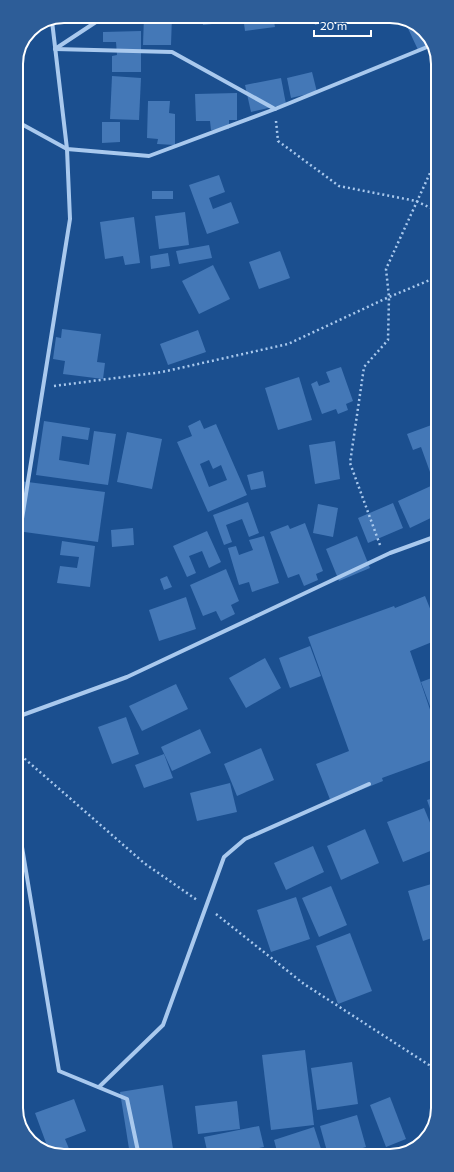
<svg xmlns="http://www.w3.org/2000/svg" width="454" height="1172" font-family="Commissioner,sans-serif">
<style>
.building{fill:#4478b7;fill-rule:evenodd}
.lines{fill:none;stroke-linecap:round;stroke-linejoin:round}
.path{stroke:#a9c9ee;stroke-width:2.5;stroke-dasharray:2 3;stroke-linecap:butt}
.minor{stroke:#a9c9ee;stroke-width:4}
.rim{fill:none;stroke:#fff;stroke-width:2}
</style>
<rect width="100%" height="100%" fill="#1b4f8f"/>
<!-- building -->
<g class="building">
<polygon points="144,16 172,16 171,45 143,45"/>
<polygon points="202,16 210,16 212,24 203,25"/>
<polygon points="224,16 236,16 237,21 225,23"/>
<polygon points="243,16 273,16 275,27 245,31"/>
<polygon points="313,16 341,16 342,17 315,25"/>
<polygon points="407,21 419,26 432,45 419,52 405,22"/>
<polygon points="141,31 141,72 112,72 112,56 117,55 116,42 103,42 103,32"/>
<polygon points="312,72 317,92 291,98 287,78"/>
<polygon points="112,76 141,78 139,120 110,119"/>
<polygon points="281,78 286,104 251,112 245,85"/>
<polygon points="237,93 237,120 229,120 229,129 211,130 210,121 196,121 195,94"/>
<polygon points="148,101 170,101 169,113 175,114 175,145 157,144 158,139 147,138"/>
<polygon points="102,122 120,122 120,142 102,143"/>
<polygon points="219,175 225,192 209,198 213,209 231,202 239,223 207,234 189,185"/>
<rect x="152" y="191" width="21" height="8"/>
<polygon points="185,212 189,245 159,249 155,216"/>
<polygon points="134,217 140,263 125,265 123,256 105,259 100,222"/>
<polygon points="209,245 212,258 179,264 176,251"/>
<polygon points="280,251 290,278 259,289 249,262"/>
<polygon points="168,253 170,266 151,269 150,256"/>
<polygon points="213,265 230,299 199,314 182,281"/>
<polygon points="62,329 101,334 97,362 105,363 103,379 63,374 65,361 53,359 56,337 61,338"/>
<polygon points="198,330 206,352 168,365 160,344"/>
<polygon points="341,367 353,401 346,404 348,410 338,414 336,409 322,414 311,384 317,381 319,386 330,382 326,372"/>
<polygon points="299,377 312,420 278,430 265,388"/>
<path d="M200 420 204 429 216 424 247 495 208 512 177 442 192 436 188 426ZM209 460 213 469 221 465 227 480 209 487 200 464Z"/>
<polygon points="44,421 90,428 88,440 62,436 59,460 89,465 94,431 116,434 108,485 36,475"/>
<polygon points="437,423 437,470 430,472 421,447 413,450 407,434"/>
<polygon points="127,432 162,439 152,489 117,482"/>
<polygon points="335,441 340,479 315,484 309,445"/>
<polygon points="263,471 266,487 251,490 247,475"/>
<polygon points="20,481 105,492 98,542 17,531 17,502"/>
<polygon points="433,485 437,494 437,515 410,528 398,501"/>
<polygon points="248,502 259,533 249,537 242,519 226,525 232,542 224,545 213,515"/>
<polygon points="393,503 403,528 368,543 358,518"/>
<polygon points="318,504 338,508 333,537 313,533"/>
<polygon points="305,523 323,571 316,574 318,580 304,586 299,574 288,578 270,532 288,525 290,529"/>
<polygon points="133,528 134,545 112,547 111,530"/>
<polygon points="207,531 221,562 209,568 202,551 189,556 196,573 187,577 173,546"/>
<polygon points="264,536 279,583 252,592 249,582 239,585 228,548 236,546 239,555 253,550 249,540"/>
<polygon points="357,536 370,568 339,581 326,549"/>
<polygon points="62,541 95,546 90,587 57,583 60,566 77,568 79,557 60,555"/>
<polygon points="226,569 239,601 231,605 235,614 221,621 216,611 203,616 190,585"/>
<polygon points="167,576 172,587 164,590 160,579"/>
<polygon points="425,596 437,626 437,640 410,651 437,730 437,758 382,778 383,781 331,802 316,764 349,751 308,637 394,606 395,608"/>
<polygon points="186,597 196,629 159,641 149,610"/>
<polygon points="310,646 321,676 290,688 279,658"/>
<polygon points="265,658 281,688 246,708 229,678"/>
<polygon points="437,676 437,725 421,682"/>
<polygon points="176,684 188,709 142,731 129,706"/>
<polygon points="126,717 139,754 112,764 98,727"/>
<polygon points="200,729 211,753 172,771 161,747"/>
<polygon points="261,748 274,780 237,796 224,764"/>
<polygon points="164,754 173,778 144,788 135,765"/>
<polygon points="230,783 237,812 197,821 190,793"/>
<polygon points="437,797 438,829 437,829 427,800"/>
<polygon points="424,808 438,842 438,848 403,862 387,822"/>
<polygon points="365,829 379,863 341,880 327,846"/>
<polygon points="313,846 324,872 286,890 274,863"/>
<polygon points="438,882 438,936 423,941 408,891"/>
<polygon points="331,886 347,925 319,937 302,898"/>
<polygon points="296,897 310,939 271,952 257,910"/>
<polygon points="350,933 372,991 338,1004 316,946"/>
<polygon points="305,1050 314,1125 271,1130 262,1055"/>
<polygon points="352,1062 358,1104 317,1110 311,1068"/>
<polygon points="163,1085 173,1149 130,1155 120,1092"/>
<polygon points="390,1097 406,1139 386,1147 370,1105"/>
<polygon points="74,1099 86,1131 65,1139 70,1151 77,1149 80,1156 60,1156 49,1151 35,1113"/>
<polygon points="237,1101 240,1129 198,1134 195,1106"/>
<polygon points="357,1115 366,1147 339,1155 328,1155 320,1126"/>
<polygon points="259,1126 264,1147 225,1155 208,1155 204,1137"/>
<polygon points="314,1127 322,1152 312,1155 278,1155 274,1140"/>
</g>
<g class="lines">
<!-- path -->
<g class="path">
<polyline points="276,121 278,141 339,186 416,201 437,211"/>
<polyline points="54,386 162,372 288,344 389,297 437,277"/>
<polyline points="380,545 350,463 364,367 388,340 389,297 386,269 436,160"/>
<polyline points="17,752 144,863 197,900"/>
<polyline points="216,914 304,984 429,1065 438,1082"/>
</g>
<!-- minor -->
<g class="minor">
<polyline points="55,49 172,52 275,109 432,45"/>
<polyline points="55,49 105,16"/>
<polyline points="16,121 67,149 149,156 275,109"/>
<polyline points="17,550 70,219 67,149 52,21"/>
<polyline points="17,717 127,677 390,553 437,536"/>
<polyline points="17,784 20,790 22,847 59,1071 127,1099 139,1156"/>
<polyline points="99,1087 163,1025 224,857 245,839 369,784"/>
</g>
</g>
<!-- crop -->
<path d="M0 0H454V1172H0ZM64 23H390A41 41 0 0 1 431 64V1108A41 41 0 0 1 390 1149H64A41 41 0 0 1 23 1108V64A41 41 0 0 1 64 23Z" fill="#2d5d98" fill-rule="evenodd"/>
<path class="rim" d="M64 23H390A41 41 0 0 1 431 64V1108A41 41 0 0 1 390 1149H64A41 41 0 0 1 23 1108V64A41 41 0 0 1 64 23Z"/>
<!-- scale -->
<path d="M314 30v6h57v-6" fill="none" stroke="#ffffff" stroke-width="2"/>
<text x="320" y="30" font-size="12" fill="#ffffff" stroke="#1b4f8f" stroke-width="3" paint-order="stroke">20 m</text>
</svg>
